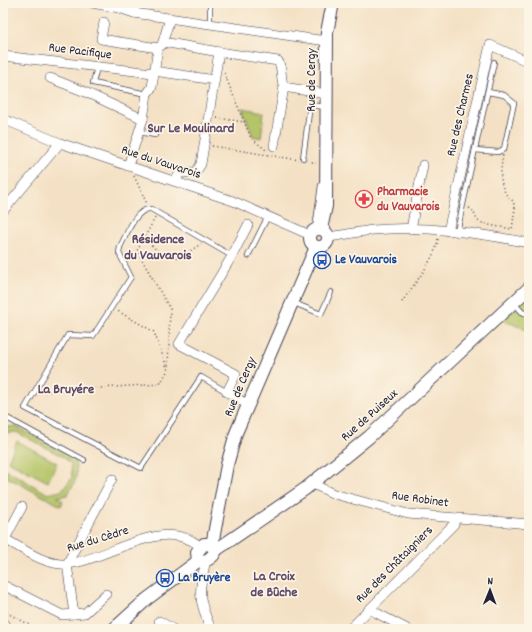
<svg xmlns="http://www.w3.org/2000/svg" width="532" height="632" font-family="Dekko,sans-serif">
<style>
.green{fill:#b5c467;stroke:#6c7351}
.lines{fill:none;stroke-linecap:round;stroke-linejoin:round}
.lane-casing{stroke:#423f50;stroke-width:6}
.street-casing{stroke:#423f50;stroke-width:10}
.secondary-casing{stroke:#423f50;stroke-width:14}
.path{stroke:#423f50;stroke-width:1.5;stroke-dasharray:1 3;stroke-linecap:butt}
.lane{stroke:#fff;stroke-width:4.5}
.street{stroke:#fff;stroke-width:9}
.secondary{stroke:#fff;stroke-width:12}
.labels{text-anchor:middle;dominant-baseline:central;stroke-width:3.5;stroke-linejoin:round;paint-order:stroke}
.street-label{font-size:13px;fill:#22223b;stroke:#fcf5e5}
.health-label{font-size:13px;font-weight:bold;fill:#be3a42;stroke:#fcf5e5;text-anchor:start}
.transit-label{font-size:13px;font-weight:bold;fill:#164399;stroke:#fcf5e5;text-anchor:start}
.neighbourhood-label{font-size:14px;font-weight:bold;fill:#5f486a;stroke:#fcf5e5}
</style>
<rect width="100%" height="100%" fill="#fcf5e5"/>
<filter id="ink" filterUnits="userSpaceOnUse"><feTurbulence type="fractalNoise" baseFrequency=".025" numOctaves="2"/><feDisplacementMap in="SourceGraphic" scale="8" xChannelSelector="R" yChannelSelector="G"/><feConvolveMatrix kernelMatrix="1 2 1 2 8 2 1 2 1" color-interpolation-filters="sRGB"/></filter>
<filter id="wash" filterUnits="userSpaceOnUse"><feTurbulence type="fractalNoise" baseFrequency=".012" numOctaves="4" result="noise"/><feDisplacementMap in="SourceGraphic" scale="16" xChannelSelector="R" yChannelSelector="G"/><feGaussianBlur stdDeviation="0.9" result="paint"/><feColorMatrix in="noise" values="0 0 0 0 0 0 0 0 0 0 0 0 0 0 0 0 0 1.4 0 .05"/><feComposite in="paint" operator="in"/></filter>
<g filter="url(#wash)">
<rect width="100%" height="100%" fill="#f4e1c5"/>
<!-- green -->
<g class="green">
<polygon points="242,108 264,112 261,138 253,136"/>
<polygon points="529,295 529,331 501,319 519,307 519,304"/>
<path d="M15 426 74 457C78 475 78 479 67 495L57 497 63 501 61 506 3 475V468L48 494 61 491 72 478 71 464 64 457 16 432 3 434V428Z"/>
<polygon points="17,441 57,463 48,482 8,461"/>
</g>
</g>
<g filter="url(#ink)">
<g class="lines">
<defs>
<g id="lane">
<polyline points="210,23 210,3"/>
<polyline points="97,67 93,83 147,94"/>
<polyline points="139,132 155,135"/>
<polyline points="475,150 498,152 504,149 514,103 504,95 488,92"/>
<polyline points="303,158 310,105 326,107"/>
<polyline points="315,230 321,185"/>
<polyline points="457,232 494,62"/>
<polyline points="248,256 268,216"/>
<polyline points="294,303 321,314 331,292"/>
<polyline points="514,303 522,312 529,315"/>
<path d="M227 392 201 377 141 468 25 408 68 335 93 336 131 277 119 253 120 247C126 236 136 207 151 209L232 256"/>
<polyline points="3,418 7,418 84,460"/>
</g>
<g id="street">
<polyline points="92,3 119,8 134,13 326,41"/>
<polyline points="134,13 135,3"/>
<polyline points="104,22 101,39 158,48"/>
<polyline points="163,42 219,52"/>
<polyline points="3,56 153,73"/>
<polyline points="154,71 215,80"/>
<polyline points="50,78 83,91 143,119"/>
<polyline points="3,119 60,143 233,201 310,235"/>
<polyline points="274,146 284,87"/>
<polyline points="128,166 143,119 147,94 152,87 158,48 162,45 170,18"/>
<path d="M175 181 180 173 196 172 201 164 219 52 278 61C283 68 280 79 284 87L326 94"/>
<polyline points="3,211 60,143"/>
<polyline points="248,225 232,256 179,344 236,374 227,392 248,405"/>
<polyline points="411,229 423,165"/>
<polyline points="448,231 490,45 529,62"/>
<path d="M328 237C343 235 358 232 373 230 425 225 479 233 529 243"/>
<polyline points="313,482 317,486 334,494 408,514 529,524"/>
<path d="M3 538C22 548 45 566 67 564 108 560 162 515 200 546"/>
<polyline points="5,539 22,507"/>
<path d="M206 561C198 592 198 599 211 629"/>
<polyline points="3,585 62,615 74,614"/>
<polyline points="106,594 85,613 74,614 67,564 112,479"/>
<polyline points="369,609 407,629"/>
<polyline points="159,621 173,629"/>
<polyline points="3,623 9,629"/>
<polyline points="350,629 454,524 455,518"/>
</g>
<g id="secondary">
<polyline points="321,229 326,206 327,32 333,3"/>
<circle cx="319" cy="238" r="9"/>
<polyline points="212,545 227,465 236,433 316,247"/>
<polyline points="216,550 305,489 369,437 529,288"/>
<polyline points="198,561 197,552 204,544 209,544 216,550"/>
<path d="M198 561C205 563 214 557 216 550"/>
<polyline points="114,629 147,599 198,561"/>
</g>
</defs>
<!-- lane casing -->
<use href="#lane" class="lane-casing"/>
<!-- street casing -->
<use href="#street" class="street-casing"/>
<!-- secondary casing -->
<use href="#secondary" class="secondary-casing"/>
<!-- path -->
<g class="path">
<polyline points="224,73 251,138 266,150"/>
<polyline points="217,118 245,122"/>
<polyline points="212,146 299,160"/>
<polyline points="308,161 316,163"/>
<polyline points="134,176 147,204"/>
<path d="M469 208C476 211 474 219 480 222 489 226 502 227 512 229L515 208 513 201C498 190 500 172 503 155"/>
<polyline points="155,218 137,251 170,309 168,369"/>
<path d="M144 236C151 247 167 261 181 256 188 253 194 248 201 244"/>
<path d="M402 302C413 285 436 259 438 238"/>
<polyline points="41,392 160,384 168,370 154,332 116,310"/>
<polyline points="3,611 38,629"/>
</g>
<!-- lane -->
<use href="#lane" class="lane"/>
<!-- street -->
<use href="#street" class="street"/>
<!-- secondary -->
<use href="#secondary" class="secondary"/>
</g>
</g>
<!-- icons -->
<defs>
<symbol id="pharmacy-ring" viewBox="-11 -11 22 22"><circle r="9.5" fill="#fcf5e5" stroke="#e0444e" stroke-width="1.5"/><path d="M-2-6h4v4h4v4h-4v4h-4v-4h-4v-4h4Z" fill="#e0444e"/></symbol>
<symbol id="bus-ring" viewBox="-11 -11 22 22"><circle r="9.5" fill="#fcf5e5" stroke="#1a4fb4" stroke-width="1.5"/><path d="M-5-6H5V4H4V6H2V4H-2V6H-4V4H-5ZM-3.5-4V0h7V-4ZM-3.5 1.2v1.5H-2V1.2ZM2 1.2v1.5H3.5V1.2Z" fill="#1a4fb4"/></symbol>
</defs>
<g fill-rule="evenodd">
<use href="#pharmacy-ring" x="354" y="189" width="20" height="20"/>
<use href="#bus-ring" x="312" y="250" width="20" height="20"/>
<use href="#bus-ring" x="155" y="568" width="20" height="20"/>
</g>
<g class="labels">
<!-- street labels -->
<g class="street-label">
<text transform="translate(80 52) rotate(7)">Rue Pacifique</text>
<text transform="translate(312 80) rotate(-90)">Rue de Cergy</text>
<text transform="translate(461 115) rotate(-77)">Rue des Charmes</text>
<text transform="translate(161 163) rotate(18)">Rue du Vauvarois</text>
<text transform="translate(241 387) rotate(-67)">Rue de Cergy</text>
<text transform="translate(370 416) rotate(-42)">Rue de Puiseux</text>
<text transform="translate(420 500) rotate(8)">Rue Robinet</text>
<text transform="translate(98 540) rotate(-17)">Rue du Cèdre</text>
<text transform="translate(395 565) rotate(-45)">Rue des Châtaigniers</text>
</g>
<!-- health labels -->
<g class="health-label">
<text x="377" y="192">Pharmacie<tspan x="377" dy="15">du Vauvarois</tspan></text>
</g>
<!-- transit labels -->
<g class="transit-label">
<text x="335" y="260">Le Vauvarois</text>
<text x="178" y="578">La Bruyère</text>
</g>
<!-- neighbourhood labels -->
<g class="neighbourhood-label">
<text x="191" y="129">Sur Le Moulinard</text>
<text x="158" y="240">Résidence<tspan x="158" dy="16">du Vauvarois</tspan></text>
<text x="66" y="390">La Bruyére</text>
<text x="274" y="577">La Croix<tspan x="274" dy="16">de Bûche</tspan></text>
</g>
</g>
<!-- margin -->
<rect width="532" height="632" fill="none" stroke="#fcf5e5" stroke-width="16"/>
<!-- north arrow -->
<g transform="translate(490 590) rotate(1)" stroke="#fcf5e5" stroke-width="3" paint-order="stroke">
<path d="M0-3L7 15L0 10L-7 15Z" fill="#22223b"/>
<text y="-6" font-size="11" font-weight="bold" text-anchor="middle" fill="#22223b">N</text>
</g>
</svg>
